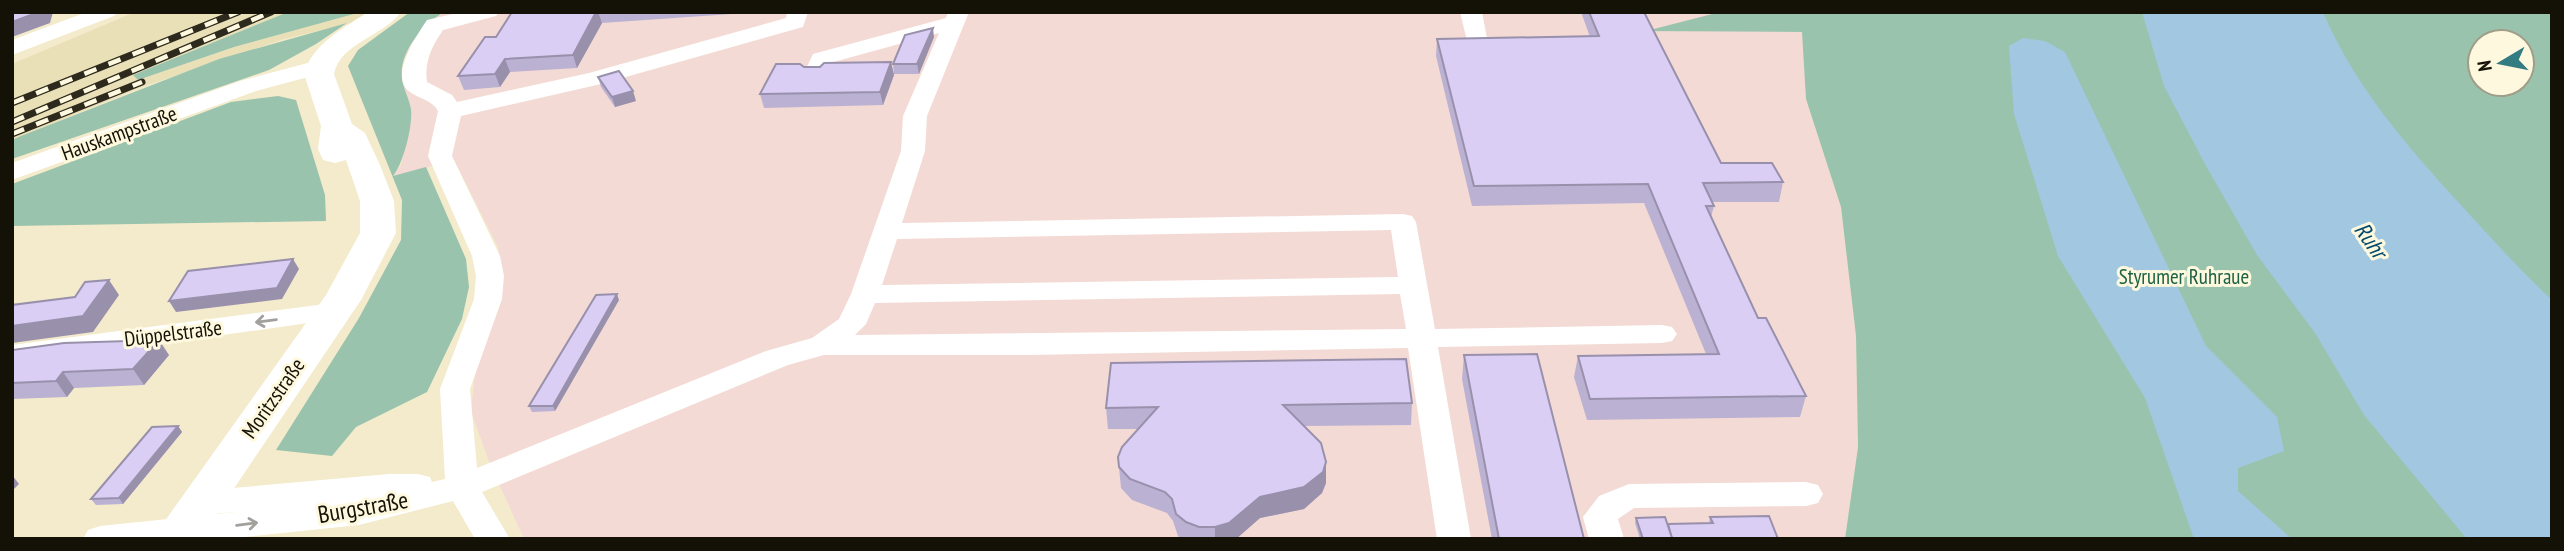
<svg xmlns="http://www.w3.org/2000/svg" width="2564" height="551" font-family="'PT Sans Narrow',sans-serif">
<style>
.industrial{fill:#f4dad4}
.built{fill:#e9e0b8}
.green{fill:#9ac3ad;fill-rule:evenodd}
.water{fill:#a1c7e1}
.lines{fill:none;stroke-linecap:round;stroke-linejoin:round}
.minor{fill:#fff;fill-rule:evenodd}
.major{fill:#fff;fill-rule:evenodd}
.rail-casing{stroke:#2d2a1d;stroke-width:7}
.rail{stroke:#fef9de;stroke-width:4.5;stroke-dasharray:13;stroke-linecap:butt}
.wall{fill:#bbb1d3}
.shaded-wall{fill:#9990ac}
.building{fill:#dacef5;stroke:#9990ac;stroke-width:2}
.oneway{stroke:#a1a09c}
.labels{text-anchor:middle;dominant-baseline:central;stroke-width:6;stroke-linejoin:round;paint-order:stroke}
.street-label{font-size:21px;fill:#141207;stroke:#fef9de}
.park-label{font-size:21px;fill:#1d6245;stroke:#fef9de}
.water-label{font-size:23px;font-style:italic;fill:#02496b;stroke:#fef9de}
.near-street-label{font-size:24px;fill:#141207;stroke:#fef9de}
</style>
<rect width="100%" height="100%" fill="#f3ebcb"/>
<!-- industrial -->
<polygon class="industrial" points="444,12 1803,12 1806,99 1841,207 1856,336 1858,447 1845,539 524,539 490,464 471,412 476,362 501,272 498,247 454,160 392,177 401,165 411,112 401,75 407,52 427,22"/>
<!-- built -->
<polygon class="built" points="135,12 288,12 133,75 138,80 234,47 361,12 396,12 284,39 142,87 12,140 12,64"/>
<!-- green -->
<g class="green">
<polygon points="288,12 361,12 234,47 138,80 133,75"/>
<path d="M410 12H444C424 24 399 51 402 78 403 88 409 98 411 109 413 126 403 164 393 176L426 167 466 259 469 287 462 319 427 392 356 427 332 456 276 450 359 318 401 240 402 200 348 66 358 50Z"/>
<path d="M1720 12H2552V539H1845L1858 447 1856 336 1841 207 1806 99 1802 32 1632 31 1650 30ZM2480 42H2522V84H2480Z"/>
<polygon points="347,23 316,44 269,70 12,159 12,140 21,136 219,59"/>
<polygon points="278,96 296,100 325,195 326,221 12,226 12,184 231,102"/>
</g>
<!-- water -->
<g class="water">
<path d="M2142 12H2323C2354 85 2406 145 2459 203 2489 236 2519 269 2552 300V539H2467L2364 415 2315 333 2257 255 2205 164 2164 86Z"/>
<polygon points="2023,38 2045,41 2065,52 2206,346 2277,417 2284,451 2238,468 2238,491 2292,539 2194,539 2145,398 2058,256 2014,114 2009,46"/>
</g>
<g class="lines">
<!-- minor -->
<g class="minor">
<polygon points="87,12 117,12 114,16 12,55 12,40"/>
<path d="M461 12H499L496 16 443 30C432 46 424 62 427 82L452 95 457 102 589 73 786 18 787 12H808L803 27 601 84 461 116 452 156 500 256 504 276 502 299 470 389 477 468 766 351 812 338 839 319 851 294 901 151 903 116 939 33 830 63 823 78H807L804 73 813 54 946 18 948 12H969L927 116 925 151 902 223 1403 214 1412 216 1416 222 1435 329 1662 325 1672 327 1677 334 1672 341 1662 343 1438 347 1471 539H1437L1408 348 1028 355H824L788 365 482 492 510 539H475L453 501 359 525 225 539H83L88 530 100 526 236 512 199 515 187 512 182 503 187 494 199 491 389 474H418L430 477 432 482 445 479 440 389 474 299 476 276 472 256 428 156 438 111C432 100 420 99 410 92 388 77 417 35 427 20ZM1391 230 1398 277 882 285 897 239ZM1400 294 1406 329 855 335 866 324 875 303Z"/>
<polygon points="1460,12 1482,12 1488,44 1485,49 1469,49"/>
<polygon points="319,60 327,62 330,67 327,72 256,91 12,180 12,163 240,81"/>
<polygon points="333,303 343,306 347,312 343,318 12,365 12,345"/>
<polygon points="1806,482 1818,485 1823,494 1818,503 1806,506 1634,508 1618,519 1624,539 1589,539 1583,517 1599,496 1629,484"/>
</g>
<!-- major -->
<path class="major" d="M368 12H401C384 36 340 43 334 74L352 124 365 133 380 165 394 201 396 233 361 300 200 539H152L326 295 360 233V201L346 160 335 163 323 160 318 149 321 126 304 74C311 45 345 27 368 12Z"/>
<defs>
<g id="rail">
<polyline points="12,103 238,12"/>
<polyline points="12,122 271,12"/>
<polyline points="12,134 142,82"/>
</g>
</defs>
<!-- rail casing -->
<use href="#rail" class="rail-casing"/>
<!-- rail -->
<use href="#rail" class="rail"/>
</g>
<!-- wall -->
<g class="wall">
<polygon points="512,12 761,12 602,23 577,68 510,72 500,87 464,90 458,76 496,37"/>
<polygon points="1581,12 1644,12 1721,163 1783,182 1779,202 1712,202 1714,206 1711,217 1758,318 1806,396 1800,417 1587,420 1574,377 1578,356 1706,354 1644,203 1472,206 1436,56 1437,39 1590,37"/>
<polygon points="934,37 919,74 894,74 893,64"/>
<polygon points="891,62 894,75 883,105 764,108 760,94 804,67 820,67"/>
<polygon points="598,77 636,101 615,107 601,87"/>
<polygon points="619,300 555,411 532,412 529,406"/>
<polygon points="12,350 169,355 144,385 74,388 67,397 12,399"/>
<polygon points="1464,355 1584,539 1492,539 1462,379"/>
<polygon points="1412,403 1411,425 1304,426 1326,462 1326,483 1322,493 1304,509 1260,518 1236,539 1181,539 1178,536 1173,521 1167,513 1132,500 1121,488 1118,457 1139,429 1108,429 1106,408"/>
<polygon points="178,426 182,432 123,504 96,505 91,499"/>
<polygon points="1710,517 1778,539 1640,539 1635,523 1636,518 1667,525 1709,523"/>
</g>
<!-- shaded-wall -->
<g class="shaded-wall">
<polygon points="39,12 53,12 50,23 12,37 12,22"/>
<polygon points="596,12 598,12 602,23 577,68 573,55"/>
<polygon points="933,28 934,37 919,74 917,64"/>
<polygon points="505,59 510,72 500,87 495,74"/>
<polygon points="891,62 894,75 883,105 880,92"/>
<polygon points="633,91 636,101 615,107 612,97"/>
<polygon points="293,259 299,269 282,299 176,312 169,301"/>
<polygon points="109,280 119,295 93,332 12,343 12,326 83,316"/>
<polygon points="617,294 619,300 555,411 553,406"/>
<polygon points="159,340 169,355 144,385 133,369"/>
<polygon points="63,372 74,388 67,397 56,381"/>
<polygon points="178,426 182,432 123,504 119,498"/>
<polygon points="1326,462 1326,483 1322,493 1304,509 1260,518 1236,539 1215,539 1215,527 1260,497"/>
<polygon points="12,475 19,484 12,491"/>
</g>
<!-- building -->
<g class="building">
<polygon points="12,12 39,12 12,22"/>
<polygon points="512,12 596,12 573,55 505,59 495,74 458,76 485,37 496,37"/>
<polygon points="1589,12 1644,12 1721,163 1772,163 1783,182 1703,183 1714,206 1706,206 1758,318 1766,318 1806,396 1590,399 1578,356 1719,354 1648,184 1474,186 1437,39 1599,36"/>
<polygon points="933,28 917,64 893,64 905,35"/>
<polygon points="891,62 880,92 760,94 776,64 800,64 804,67 820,67 824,63"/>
<polygon points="619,71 633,91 612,97 598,77"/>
<polygon points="293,259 277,288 169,301 188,271"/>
<polygon points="109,280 83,316 12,326 12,305 75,297 85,282"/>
<polygon points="617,294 553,406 529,406 596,295"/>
<polygon points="159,340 133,369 63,372 56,381 12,383 12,350 64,343"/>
<polygon points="1537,354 1584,539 1499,539 1464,355"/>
<polygon points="1406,359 1412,403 1283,405 1321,443 1326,462 1323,472 1304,487 1260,497 1229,523 1215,527 1199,527 1186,522 1176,514 1172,499 1165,492 1130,479 1119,467 1118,457 1122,447 1158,407 1106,408 1111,363"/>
<polygon points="178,426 119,498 91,499 152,427"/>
<polygon points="1769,516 1778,539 1672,539 1668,524 1713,523 1710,517"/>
<polygon points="1665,517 1672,538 1643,539 1636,518"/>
</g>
<!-- one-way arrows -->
<defs><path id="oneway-shaft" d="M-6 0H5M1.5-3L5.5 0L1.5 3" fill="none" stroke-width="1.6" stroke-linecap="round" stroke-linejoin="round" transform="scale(1.75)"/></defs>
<g class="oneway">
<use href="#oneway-shaft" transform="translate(266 321) rotate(173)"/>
<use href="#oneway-shaft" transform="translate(247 524) rotate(-7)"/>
</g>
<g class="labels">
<!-- street labels -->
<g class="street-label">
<text transform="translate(119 133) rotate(-20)">Hauskampstraße</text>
<text transform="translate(173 333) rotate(-7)">Düppelstraße</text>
<text transform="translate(273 398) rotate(-55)">Moritzstraße</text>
</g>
<!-- park labels -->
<g class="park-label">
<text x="2184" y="276">Styrumer Ruhraue</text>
</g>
<!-- water labels -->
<g class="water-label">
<text transform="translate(2371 240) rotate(55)">Ruhr</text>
</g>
<!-- near-street labels -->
<g class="near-street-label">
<text transform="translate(363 507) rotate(-10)">Burgstraße</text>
</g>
</g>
<!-- border -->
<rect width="2564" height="551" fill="none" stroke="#141207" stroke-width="28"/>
<!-- north arrow -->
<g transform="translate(2501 63) rotate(260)"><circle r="33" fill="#fef9de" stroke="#a09d88" stroke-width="2"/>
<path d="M0-5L12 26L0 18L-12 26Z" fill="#337c82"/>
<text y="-10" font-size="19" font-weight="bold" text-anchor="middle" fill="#141207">N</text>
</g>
</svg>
